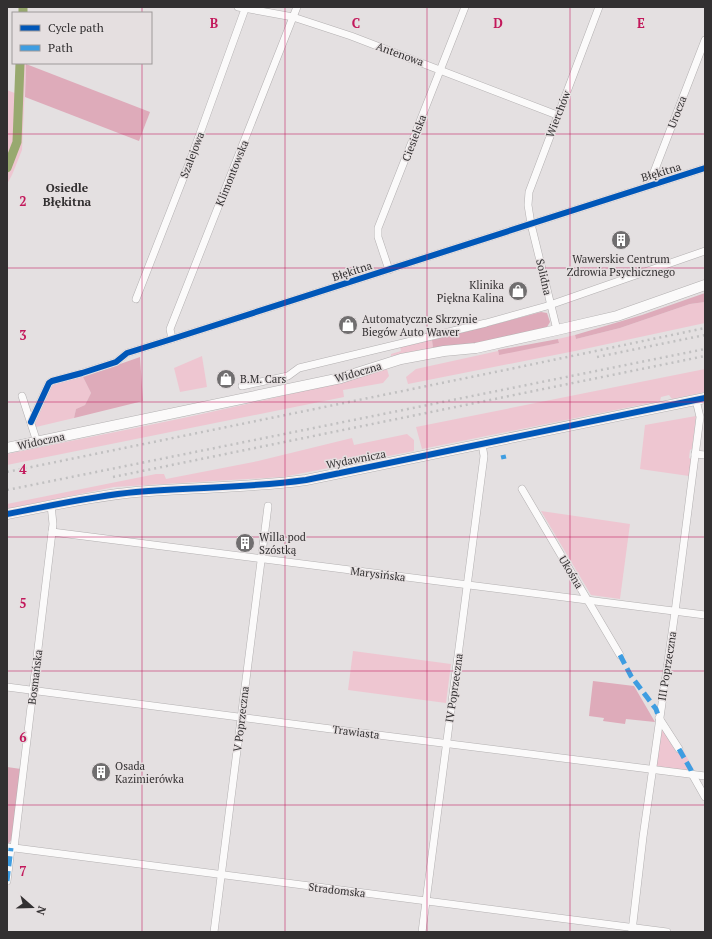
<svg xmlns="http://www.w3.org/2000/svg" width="712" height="939" font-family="'PT Serif',serif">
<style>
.green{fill:#eec6d1}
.forest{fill:#deabba}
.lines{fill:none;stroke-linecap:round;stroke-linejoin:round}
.canal{stroke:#98a96f;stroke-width:9}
.minor-casing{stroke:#b3b0b1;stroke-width:8}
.secondary-casing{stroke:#b3b0b1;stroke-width:11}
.minor{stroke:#fbfafa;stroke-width:7}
.secondary{stroke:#fbfafa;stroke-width:10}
.rail{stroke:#c1c0c1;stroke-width:2.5;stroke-dasharray:2 4;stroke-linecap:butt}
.quiet{stroke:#3e9de1;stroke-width:5;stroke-dasharray:10 5;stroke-linecap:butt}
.cycleway-casing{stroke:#e5dfe0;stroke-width:8}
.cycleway{stroke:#0057b8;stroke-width:6}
.grid{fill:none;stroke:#c2185b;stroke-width:1;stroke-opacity:0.55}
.labels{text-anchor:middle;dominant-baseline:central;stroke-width:3;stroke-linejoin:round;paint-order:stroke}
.street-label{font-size:11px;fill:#323031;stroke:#e5dfe0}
.poi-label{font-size:11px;fill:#323031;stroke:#e5dfe0;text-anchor:start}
.neighbourhood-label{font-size:12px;font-weight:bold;fill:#323031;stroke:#e5dfe0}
.grid-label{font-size:13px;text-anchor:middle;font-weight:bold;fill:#c2185b;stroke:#e5dfe0;stroke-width:3;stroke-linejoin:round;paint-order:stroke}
</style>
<rect width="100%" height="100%" fill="#e4e0e1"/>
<!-- green -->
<g class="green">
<polygon points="18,63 26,63 22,150 12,175 7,184 7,90 17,94"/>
<polygon points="705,302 705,323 575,351 408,384 406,377 416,369 498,351 499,354 559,343 558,339 575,335 576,339 620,328 690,304"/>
<polygon points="432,340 433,348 391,356 391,354 401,351 400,347"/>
<polygon points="202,356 207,387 180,392 174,368"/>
<path d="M387 369 389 376 383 383 343 390 344 397 7 465V454C134 428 262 404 387 369Z"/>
<polygon points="705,369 705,392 672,399 669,395 661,397 660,401 422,449 416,427"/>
<polygon points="83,377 91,393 85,405 76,409 74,418 36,427 35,423 52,385 56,382"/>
<polygon points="696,416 692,449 690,450 689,458 691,459 689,476 640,469 645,425"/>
<polygon points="407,434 414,440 414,451 283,477 114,487 7,509 7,504 156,474 164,474 166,479 258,461 352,438 354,445"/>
<polygon points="541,511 630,524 620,599 591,595"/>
<polygon points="353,651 451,664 446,703 348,690"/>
<polygon points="662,729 676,752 682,748 694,770 688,771 656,766"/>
</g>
<!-- forest -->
<g class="forest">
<polygon points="26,64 150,112 139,141 25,97"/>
<polygon points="705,293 705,302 690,304 620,328 576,339 575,335 642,315"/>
<polygon points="541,312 547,313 550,322 547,327 543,330 473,344 433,348 432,340 477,329"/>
<polygon points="558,339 559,343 499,355 498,350"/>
<polygon points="140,357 143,401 74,418 76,409 85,405 91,393 83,377"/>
<polygon points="593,681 634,686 655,722 626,719 625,724 603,721 604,718 589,716"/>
<polygon points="7,767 21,769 12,839 9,843 7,843"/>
</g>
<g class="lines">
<!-- canal -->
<g class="canal">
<polyline points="23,13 23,7"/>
<polyline points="7,168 17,142 20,63"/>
</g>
<defs>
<g id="minor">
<polyline points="238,7 293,17 351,36 557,115"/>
<polyline points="653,184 652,177 705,40"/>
<polyline points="389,270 378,237 378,228 465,7"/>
<polyline points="136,299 190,161 245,9"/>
<polyline points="557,330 531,224 528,205 529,192 599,7"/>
<polyline points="172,339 170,329 297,7"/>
<polyline points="242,386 288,376 299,368 486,323 547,306 705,251"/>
<polyline points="22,396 37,442"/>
<polyline points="31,422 49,383 52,381 82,373 116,362 127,353 172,339 705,168"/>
<polyline points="695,454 705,455"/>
<polyline points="522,489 620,655"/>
<polyline points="52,532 705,615"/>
<polyline points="7,687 362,733 705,776"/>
<polyline points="659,718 679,749"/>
<polyline points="692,774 705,797"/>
<polyline points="7,847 667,932"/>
<polyline points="14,848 53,524 51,505"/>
<polyline points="7,881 11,848"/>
<polyline points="632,931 643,837 675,612 700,417 696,400"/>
<polyline points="214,932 268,506"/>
<polyline points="422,932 484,456 482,444"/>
</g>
<g id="secondary">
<polyline points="7,448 341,378 401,359 444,351 476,348 557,330 617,316 705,285"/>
<path d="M7 514C50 506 92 496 136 492 192 487 249 488 306 480L705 398"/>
</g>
</defs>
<!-- minor casing -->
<use href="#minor" class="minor-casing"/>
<!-- secondary casing -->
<use href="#secondary" class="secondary-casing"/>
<!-- minor -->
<use href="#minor" class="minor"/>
<!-- secondary -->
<use href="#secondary" class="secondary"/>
<!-- rail -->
<g class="rail">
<polyline points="597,357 705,335"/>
<polyline points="7,472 510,369 705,328"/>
<polyline points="113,477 705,356"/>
<polyline points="7,490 705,349"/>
</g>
<!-- quiet -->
<g class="quiet">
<polyline points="503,455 504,459"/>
<polyline points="620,655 631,676 656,709 659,718"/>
<polyline points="679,749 691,770 692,774"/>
<polyline points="7,881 11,848"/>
</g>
<defs>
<g id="cycleway">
<polyline points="31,422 49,383 52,381 82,373 116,362 127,353 172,339 705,168"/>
<path d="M7 514C50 506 92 496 136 492 192 487 249 488 306 480L705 398"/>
</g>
</defs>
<!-- cycleway casing -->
<use href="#cycleway" class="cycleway-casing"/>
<!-- cycleway -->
<use href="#cycleway" class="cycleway"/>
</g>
<!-- grid -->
<path class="grid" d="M142 7V13M285 7V932M427 7V932M570 7V932M142 63V932M7 134H705M7 268H705M7 402H705M7 537H705M7 671H705M7 805H705"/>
<!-- icons -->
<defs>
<symbol id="building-disc" viewBox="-11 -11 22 22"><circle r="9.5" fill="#706e6f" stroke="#e5dfe0"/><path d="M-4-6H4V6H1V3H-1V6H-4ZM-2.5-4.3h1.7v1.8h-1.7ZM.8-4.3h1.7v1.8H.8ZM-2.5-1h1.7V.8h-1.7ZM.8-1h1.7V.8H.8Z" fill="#fff"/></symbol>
<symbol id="shop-disc" viewBox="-11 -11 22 22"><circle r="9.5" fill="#706e6f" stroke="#e5dfe0"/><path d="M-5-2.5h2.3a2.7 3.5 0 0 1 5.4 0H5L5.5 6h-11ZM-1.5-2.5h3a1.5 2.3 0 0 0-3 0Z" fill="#fff"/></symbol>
</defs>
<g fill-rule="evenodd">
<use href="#building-disc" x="610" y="229" width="22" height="22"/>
<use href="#shop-disc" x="507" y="280" width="22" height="22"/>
<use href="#shop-disc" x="337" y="314" width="22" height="22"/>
<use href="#shop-disc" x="215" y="368" width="22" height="22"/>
<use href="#building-disc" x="234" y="532" width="22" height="22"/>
<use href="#building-disc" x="90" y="761" width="22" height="22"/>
</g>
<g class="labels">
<!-- street labels -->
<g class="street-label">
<text transform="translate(400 54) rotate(20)">Antenowa</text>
<text transform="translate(677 112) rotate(-69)">Urocza</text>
<text transform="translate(558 114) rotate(-69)">Wierchów</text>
<text transform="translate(414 138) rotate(-69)">Ciesielska</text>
<text transform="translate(192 155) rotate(-69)">Szalejowa</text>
<text transform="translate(661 172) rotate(-17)">Błękitna</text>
<text transform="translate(232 173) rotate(-68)">Klimontowska</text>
<text transform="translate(352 271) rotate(-18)">Błękitna</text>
<text transform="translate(544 277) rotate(77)">Solidna</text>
<text transform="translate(358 372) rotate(-16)">Widoczna</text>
<text transform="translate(41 441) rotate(-12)">Widoczna</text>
<text transform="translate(356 459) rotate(-11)">Wydawnicza</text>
<text transform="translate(571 572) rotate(59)">Ukośna</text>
<text transform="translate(378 574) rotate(7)">Marysińska</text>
<text transform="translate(667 666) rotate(-81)">III Poprzeczna</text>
<text transform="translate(35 677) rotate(-83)">Bosmańska</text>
<text transform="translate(454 688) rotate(-82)">IV Poprzeczna</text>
<text transform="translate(241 719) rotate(-83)">V Poprzeczna</text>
<text transform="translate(356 732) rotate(7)">Trawiasta</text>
<text transform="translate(337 890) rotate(7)">Stradomska</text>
</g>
<!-- poi labels -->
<g class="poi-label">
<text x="621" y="259" text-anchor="middle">Wawerskie Centrum<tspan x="621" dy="13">Zdrowia Psychicznego</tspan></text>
<text x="504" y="285" text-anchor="end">Klinika<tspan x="504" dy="13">Piękna Kalina</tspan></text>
<text x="362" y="319">Automatyczne Skrzynie<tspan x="362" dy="13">Biegów Auto Wawer</tspan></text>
<text x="240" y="379">B.M. Cars</text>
<text x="259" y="537">Willa pod<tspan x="259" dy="13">Szóstką</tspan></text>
<text x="115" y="766">Osada<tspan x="115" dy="13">Kazimierówka</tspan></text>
</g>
<!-- neighbourhood labels -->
<g class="neighbourhood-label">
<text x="67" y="187">Osiedle<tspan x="67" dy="14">Błękitna</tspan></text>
</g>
</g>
<g class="grid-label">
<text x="214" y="28">B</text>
<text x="356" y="28">C</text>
<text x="498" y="28">D</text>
<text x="641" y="28">E</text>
<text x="23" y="206">2</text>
<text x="23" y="340">3</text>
<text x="23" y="474">4</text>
<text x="23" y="608">5</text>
<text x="23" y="742">6</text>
<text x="23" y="876">7</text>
</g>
<!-- border -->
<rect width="712" height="939" fill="none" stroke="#323031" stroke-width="16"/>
<!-- legend -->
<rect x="12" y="12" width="140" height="52" fill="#e5dfe0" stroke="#9d999a"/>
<rect x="20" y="25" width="20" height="6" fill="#0057b8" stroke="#9d999a"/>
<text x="48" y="32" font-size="12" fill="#323031">Cycle path</text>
<rect x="20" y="45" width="20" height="6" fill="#3e9de1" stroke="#9d999a"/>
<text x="48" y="52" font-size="12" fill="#323031">Path</text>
<!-- north arrow -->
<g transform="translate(32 907) rotate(110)" stroke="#e5dfe0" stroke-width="3" paint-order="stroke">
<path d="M0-3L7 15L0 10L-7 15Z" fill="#323031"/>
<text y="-6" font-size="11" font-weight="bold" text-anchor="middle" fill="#323031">N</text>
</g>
</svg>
